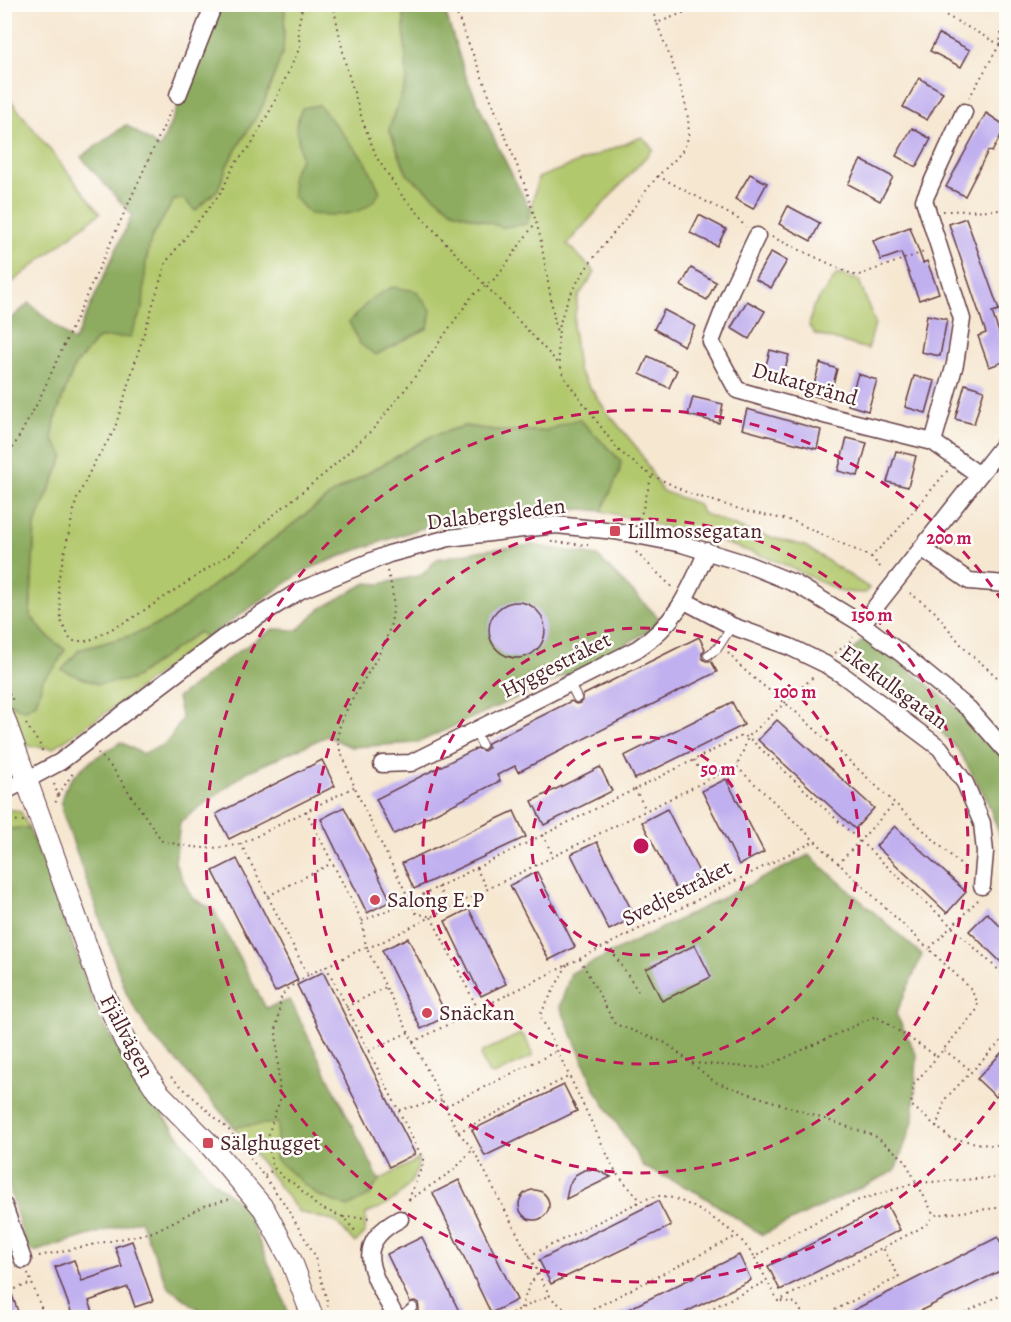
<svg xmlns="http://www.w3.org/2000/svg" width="1011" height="1322" font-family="Alegreya,serif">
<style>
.green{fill:#b2c86d;stroke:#7e744c;stroke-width:1.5}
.forest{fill:#8dac60;stroke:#6c6646;stroke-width:1.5}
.building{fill:#c1b0ef}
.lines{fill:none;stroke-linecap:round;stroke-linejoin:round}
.service-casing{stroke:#643d44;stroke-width:10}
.minor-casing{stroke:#643d44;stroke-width:19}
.tertiary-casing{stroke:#643d44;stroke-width:23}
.path{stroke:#643d44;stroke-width:2;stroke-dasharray:1.5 4.5;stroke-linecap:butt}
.service{stroke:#fff;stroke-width:8}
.minor{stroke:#fff;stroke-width:16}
.tertiary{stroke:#fff;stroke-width:21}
.ring{fill:none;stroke:#c2185b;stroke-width:3;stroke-dasharray:10 8}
.poi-dot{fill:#d1495b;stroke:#fdfcf7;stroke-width:2}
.labels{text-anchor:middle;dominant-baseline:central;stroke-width:5;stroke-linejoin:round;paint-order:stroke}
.street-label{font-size:22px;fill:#4a1f2b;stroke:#fdfcf7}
.poi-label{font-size:22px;fill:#4a1f2b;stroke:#fdfcf7;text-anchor:start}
.centre{fill:#c2185b;stroke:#fdfcf7;stroke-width:3}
.ring-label{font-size:18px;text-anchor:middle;font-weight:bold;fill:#c2185b;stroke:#fdfcf7;stroke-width:5;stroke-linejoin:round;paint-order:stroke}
</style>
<rect width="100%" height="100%" fill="#fdfcf7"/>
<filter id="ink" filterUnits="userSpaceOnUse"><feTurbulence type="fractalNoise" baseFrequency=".0167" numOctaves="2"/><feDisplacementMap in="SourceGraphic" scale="12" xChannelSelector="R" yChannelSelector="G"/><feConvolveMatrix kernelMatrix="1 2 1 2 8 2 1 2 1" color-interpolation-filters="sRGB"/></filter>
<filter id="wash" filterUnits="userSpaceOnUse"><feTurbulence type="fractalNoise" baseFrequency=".008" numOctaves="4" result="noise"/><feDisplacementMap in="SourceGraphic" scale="24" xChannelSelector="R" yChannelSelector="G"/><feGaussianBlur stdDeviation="1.35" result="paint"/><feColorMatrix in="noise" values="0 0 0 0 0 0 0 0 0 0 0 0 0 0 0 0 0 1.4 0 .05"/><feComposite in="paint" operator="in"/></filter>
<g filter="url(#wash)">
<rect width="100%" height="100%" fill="#f6e7d1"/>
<!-- green -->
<g class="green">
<polygon points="285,5 403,5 407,80 389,129 407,174 454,211 502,227 527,224 538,178 642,137 653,149 567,244 595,272 578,297 573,327 578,370 607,412 638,449 662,491 698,504 702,513 750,532 805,546 869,588 865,593 842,592 779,562 717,540 602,511 619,473 621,461 579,419 544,431 503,431 464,426 432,436 335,492 169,619 133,635 79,650 131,680 200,631 206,638 120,703 53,748 27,746 22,741 6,701 24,710 36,703 43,679 55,667 65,650 46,635 30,615 35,525 64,456 52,439 56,416 74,367 98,338 146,262 151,238 174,200 184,199 218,189 228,163 263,105 283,51"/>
<polygon points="4,92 100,213 5,288 4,288"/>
<polygon points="837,274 859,280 875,323 868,349 815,334 809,326 813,307"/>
<polygon points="4,810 15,810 21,812 29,828 5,829"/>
<polygon points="520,1034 524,1036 533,1053 531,1057 494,1075 489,1074 481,1057 482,1052"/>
<path d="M262 1123H278L369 1196 379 1180 419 1159C416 1188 392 1204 366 1214L365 1233 355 1243 336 1222 299 1212 234 1127Z"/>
</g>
<!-- forest -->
<g class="forest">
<polygon points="221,5 285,5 283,51 263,105 228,163 218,189 195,211 184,199 174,200 151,238 146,262 143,307 130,337 98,338 74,367 56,416 52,439 64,455 35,525 30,615 46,635 65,650 55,667 43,679 36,703 24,710 6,701 4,697 4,325 29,303 74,342 132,215 81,157 126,125 160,148"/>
<polygon points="403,5 443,5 465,74 496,143 530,210 527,224 502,227 453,211 407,174 389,129 407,80"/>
<path d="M319 105 366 162 380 192C365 218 336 216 310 214L293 196 292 175 301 158 296 125 302 108Z"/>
<polygon points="392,287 416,291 431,310 428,328 376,355 360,344 349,322 372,298"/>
<polygon points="579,419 621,461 619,473 602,511 582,509 474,519 419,529 351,552 304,571 206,638 199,632 131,680 97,684 62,670 79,650 133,635 169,619 335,492 432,436 464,426 503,431 544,431"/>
<path d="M532 545 597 556 659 618 650 630 597 661 417 743 351 747 327 736 247 772 180 822 175 863 192 898 214 910 266 1008 290 1000 379 1180 369 1196 348 1207 317 1195 275 1159 278 1123 234 1127 185 1070 151 1035 127 995 62 811C62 807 61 801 62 797 69 771 100 755 121 742L142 754 167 743 182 719 177 698 237 652 273 629 298 630 320 609 366 583 380 584 422 575 437 559 484 550Z"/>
<polygon points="867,636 968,717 1006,761 1006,901 1001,895 1005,849 986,798 959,751 930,720 875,676 845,658"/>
<polygon points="29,828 49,878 99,1017 145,1091 212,1180 244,1207 278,1285 290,1317 199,1317 201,1311 168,1287 140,1220 34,1252 26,1247 5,1172 5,829"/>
<polygon points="809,855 922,955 896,1014 917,1056 913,1122 895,1171 762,1235 698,1193 644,1167 595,1089 560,1006 571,973"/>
</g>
<g id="blocks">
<!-- building -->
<g class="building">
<polygon points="939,34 970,50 961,67 930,51"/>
<polygon points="919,78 943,92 927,120 903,107"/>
<polygon points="986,113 1006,126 992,152 988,151 965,196 946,187"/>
<polygon points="912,128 931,139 916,167 896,156"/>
<polygon points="861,160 893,177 880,201 848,184"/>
<polygon points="750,174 767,183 753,209 735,199"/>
<polygon points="788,206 820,223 811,241 779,224"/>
<polygon points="699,215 726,229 717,246 690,233"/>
<polygon points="966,218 999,310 992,312 1006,353 1006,361 989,367 978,336 986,333 949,224"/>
<polygon points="910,227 923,263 927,261 939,293 919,300 901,253 881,260 873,241"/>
<polygon points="771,252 787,261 771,288 755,279"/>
<polygon points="691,268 716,282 707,300 681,286"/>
<polygon points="747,301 765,311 749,339 731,328"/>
<polygon points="664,310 695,326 684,346 654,329"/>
<polygon points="927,315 947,319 940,356 921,352"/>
<polygon points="770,350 789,355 781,383 763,377"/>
<polygon points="648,356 677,370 669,388 640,374"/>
<polygon points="820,363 837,369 829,400 811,395"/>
<polygon points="858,374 877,380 868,411 848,405"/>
<polygon points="914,376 935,381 926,413 905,407"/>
<polygon points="965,384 984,390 974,424 955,419"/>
<polygon points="693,397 723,404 719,423 688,415"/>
<polygon points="747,409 821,430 817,449 742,429"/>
<polygon points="847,438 867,443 858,476 838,471"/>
<polygon points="896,451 916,456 908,487 887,482"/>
<circle cx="517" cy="630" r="28"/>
<polygon points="699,637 705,649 702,653 702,658 706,661 711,661 717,672 518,772 515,766 497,775 500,781 394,834 376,799 477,748 484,751 488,748 488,743 571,701 576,704 580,703 583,699 583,695"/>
<polygon points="732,702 744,725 635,779 624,756"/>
<polygon points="777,720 874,808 855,829 758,740"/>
<polygon points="322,760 335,786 229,839 216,814"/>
<polygon points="600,767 612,791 544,825 532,801"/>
<polygon points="726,779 764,852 739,865 702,791"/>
<polygon points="344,807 391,901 367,913 321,819"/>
<polygon points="667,809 704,882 679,895 642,822"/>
<polygon points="514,811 526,837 414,889 402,863"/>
<polygon points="895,826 966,892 947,913 876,846"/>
<polygon points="597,842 635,917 609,930 571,854"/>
<polygon points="237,859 298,980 275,992 213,871"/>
<polygon points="537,872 575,947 549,960 510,885"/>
<polygon points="469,909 506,984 481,996 445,921"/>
<polygon points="987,913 1006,932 1006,967 969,931"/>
<polygon points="408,938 447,1016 421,1029 382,950"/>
<polygon points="695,945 711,977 662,1001 646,969"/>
<polygon points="323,972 415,1154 389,1167 297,985"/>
<polygon points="1006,1048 1006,1086 996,1097 977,1079"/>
<polygon points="564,1085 577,1111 485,1156 472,1130"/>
<polygon points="595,1169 611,1177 566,1199 569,1185 575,1175 584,1170"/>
<polygon points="459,1180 517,1300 491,1313 433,1193"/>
<circle cx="534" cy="1205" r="15"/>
<polygon points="658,1201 671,1226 551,1284 539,1260"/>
<polygon points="887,1205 900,1230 780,1290 768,1266"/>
<polygon points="422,1237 462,1317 418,1317 416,1313 419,1309 418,1303 415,1301 410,1302 387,1254"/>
<polygon points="998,1237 1006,1254 1006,1268 908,1317 840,1317"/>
<polygon points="132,1241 153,1301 135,1307 128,1287 89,1301 95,1317 73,1317 55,1267 74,1260 82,1281 122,1267 115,1247"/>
<polygon points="739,1255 751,1280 676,1317 612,1317"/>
<polygon points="4,1278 6,1278 20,1317 4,1317"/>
</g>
</g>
</g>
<g filter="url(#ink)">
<use href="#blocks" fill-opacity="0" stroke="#643d44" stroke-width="1.5"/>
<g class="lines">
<defs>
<g id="service">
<polyline points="708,655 717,649 732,626"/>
<polyline points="570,684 577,698"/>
<polyline points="475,732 482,745"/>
<polyline points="400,1318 413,1307"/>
</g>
<g id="minor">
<polyline points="178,95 214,4"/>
<polyline points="757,236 731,290 711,342 737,390 828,416 933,442 979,475"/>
<polyline points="933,442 955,364 962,319 924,200 964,112"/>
<polyline points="923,549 969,581 1006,584"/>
<polyline points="685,601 732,626 790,647 825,664 844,676 940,748 965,783 982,823 985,852 982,886"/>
<polyline points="862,624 1006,441"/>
<path d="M382 764 411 763 637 649C677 623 689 592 707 551"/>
<polyline points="4,792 60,762 223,638 301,590 389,554 449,538 556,525 615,531 682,544 744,563 796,584 862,624 902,654 969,709 1006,751"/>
<polyline points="4,1206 23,1260"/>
<path d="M396 1318C377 1279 347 1246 400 1219"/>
</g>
<polyline id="tertiary" points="4,718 103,992 125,1041 158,1092 208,1143 264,1209 291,1260 313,1318"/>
</defs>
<!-- service casing -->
<use href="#service" class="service-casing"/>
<!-- minor casing -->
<use href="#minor" class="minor-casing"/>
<!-- tertiary casing -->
<use href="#tertiary" class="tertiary-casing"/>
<!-- path -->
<g class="path">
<polyline points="303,4 298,27 300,47 273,105 252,144 234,165 222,191 166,262 114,431 94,463 76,501 58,581 61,621 71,641 88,641 131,619 233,552 266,521 328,471 374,428 411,382 472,296 497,277 536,222"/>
<polyline points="333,4 346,66 363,122 377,158 403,197 559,364"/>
<polyline points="453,4 526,188 540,236 557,334"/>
<polyline points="650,4 657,23"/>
<path d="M706 4 657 23C667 52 693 107 688 137 685 154 669 164 658 176 645 191 634 208 622 223 585 268 542 315 564 377L618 450 646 472 688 493 749 512 793 521 871 557 895 533 948 470"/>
<polyline points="925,4 1006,48"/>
<polyline points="969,98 1000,44 1004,4"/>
<polyline points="658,176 737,218 746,227"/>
<polyline points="943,211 1006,210"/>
<polyline points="772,237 856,276 924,252"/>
<polyline points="4,464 38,402 172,108"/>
<polyline points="640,519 652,475"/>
<polyline points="551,542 588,545"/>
<polyline points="636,552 673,588"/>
<polyline points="871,557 883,570"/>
<path d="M387 571C405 621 380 652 356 693 348 707 338 723 338 739 337 747 344 758 346 765 365 816 393 865 416 913L431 917 736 766 740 760 748 737 813 677"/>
<polyline points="910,593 934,611 964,648 1006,685"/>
<path d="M728 653C747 676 775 693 797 713 854 765 911 818 967 871"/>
<polyline points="835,653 849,643 853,637"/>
<polyline points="4,682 13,701"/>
<polyline points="26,724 40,745 43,753"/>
<path d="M98 753 114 770 162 841C194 848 208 851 241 844"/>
<polyline points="694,760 705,781"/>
<polyline points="737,767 815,841"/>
<polyline points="54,784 58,795 55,804"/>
<polyline points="354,787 241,844 308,975 366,947 458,1132 473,1149 551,1298 577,1318"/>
<polyline points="635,789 646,810"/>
<polyline points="58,795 73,773"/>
<polyline points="306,811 362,921 366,947 376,945 431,917 478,1009"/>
<polyline points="4,820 24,821"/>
<polyline points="543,835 553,856"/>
<polyline points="838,864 895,803"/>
<polyline points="476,868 487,889"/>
<polyline points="438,887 449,908"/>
<polyline points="268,896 332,863"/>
<polyline points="978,900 929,949 970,988 978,1003 976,1011 914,1084 911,1105 950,1138 988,1145 1005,1145 1006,1152"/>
<polyline points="362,921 410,901 742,736 748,737 1006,977"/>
<polyline points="608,945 638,991"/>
<polyline points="580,959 615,1024 666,1043 715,1082 875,1136 904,1159 934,1215 1006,1207"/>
<path d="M567 965 540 1015 616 1173 641 1201C647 1199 653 1196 660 1196 681 1196 719 1221 736 1235 743 1241 749 1250 755 1257L785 1238 856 1201 916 1183 1006 1177"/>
<polyline points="326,966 423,1159 423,1164 408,1201"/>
<polyline points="308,975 287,989 281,997 276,1031 280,1101 275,1113 268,1136 272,1166 283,1177 296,1185 318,1207 343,1217 357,1233"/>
<polyline points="346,1007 386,987"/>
<polyline points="413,1042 815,841 929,949"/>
<polyline points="944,1050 972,1071"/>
<polyline points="369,1051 409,1032"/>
<polyline points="692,1063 763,1068 876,1016 938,1057"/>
<polyline points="171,1077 230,1131 284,1203 314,1254 329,1308"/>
<polyline points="446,1106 557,1051"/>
<polyline points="399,1110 442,1100"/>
<polyline points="936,1127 946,1098 1006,1036"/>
<polyline points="458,1132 568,1077"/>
<polyline points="265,1176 274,1169"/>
<polyline points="409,1200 454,1170 472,1150"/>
<polyline points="343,1217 373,1218"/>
<polyline points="39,1256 153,1232 206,1205 231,1199"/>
<polyline points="529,1256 641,1201"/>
<polyline points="755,1258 778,1301 919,1229 928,1223 934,1215"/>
<polyline points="28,1273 45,1318"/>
<polyline points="4,1293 32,1283"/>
<polyline points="781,1301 796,1303 801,1311 801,1318"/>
<polyline points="521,1308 529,1286 538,1273"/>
<polyline points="577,1317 737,1236"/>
<polyline points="501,1318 550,1295"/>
<polyline points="692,1318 767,1281"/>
<polyline points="819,1318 899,1277 883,1248"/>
<polyline points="954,1318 1006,1292"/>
</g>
<!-- service -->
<use href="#service" class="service"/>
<!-- minor -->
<use href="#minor" class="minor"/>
<!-- tertiary -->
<use href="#tertiary" class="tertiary"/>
</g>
</g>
<!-- distance rings -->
<g class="ring">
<circle cx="641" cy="846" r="109"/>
<circle cx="641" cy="846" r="218"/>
<circle cx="641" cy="846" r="327"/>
<path d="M1005 1087A436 436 0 1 1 1005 605"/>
</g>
<!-- markers -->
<g class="poi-dot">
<rect x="609" y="525" width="12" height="12" rx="3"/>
<circle cx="375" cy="900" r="6"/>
<circle cx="427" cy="1013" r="6"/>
<rect x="202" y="1137" width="12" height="12" rx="3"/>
</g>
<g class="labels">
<!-- street labels -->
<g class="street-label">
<text transform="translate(805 384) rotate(16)">Dukatgränd</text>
<text transform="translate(496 514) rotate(-7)">Dalabergsleden</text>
<text transform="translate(556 665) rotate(-27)">Hyggestråket</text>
<text transform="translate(894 687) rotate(36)">Ekekullsgatan</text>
<text transform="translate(677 893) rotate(-27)">Svedjestråket</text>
<text transform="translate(127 1036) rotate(62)">Fjällvägen</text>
</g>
<!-- poi labels -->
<g class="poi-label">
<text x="627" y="531">Lillmossegatan</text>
<text x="387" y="900">Salong E.P</text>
<text x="439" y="1013">Snäckan</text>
<text x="220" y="1143">Sälghugget</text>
</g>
</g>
<circle cx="641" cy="846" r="9" class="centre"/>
<g class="ring-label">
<text x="949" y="544">200 m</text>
<text x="872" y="621">150 m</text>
<text x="795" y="698">100 m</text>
<text x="718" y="775">50 m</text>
</g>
<!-- margin -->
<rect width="1011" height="1322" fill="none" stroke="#fdfcf7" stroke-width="24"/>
</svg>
